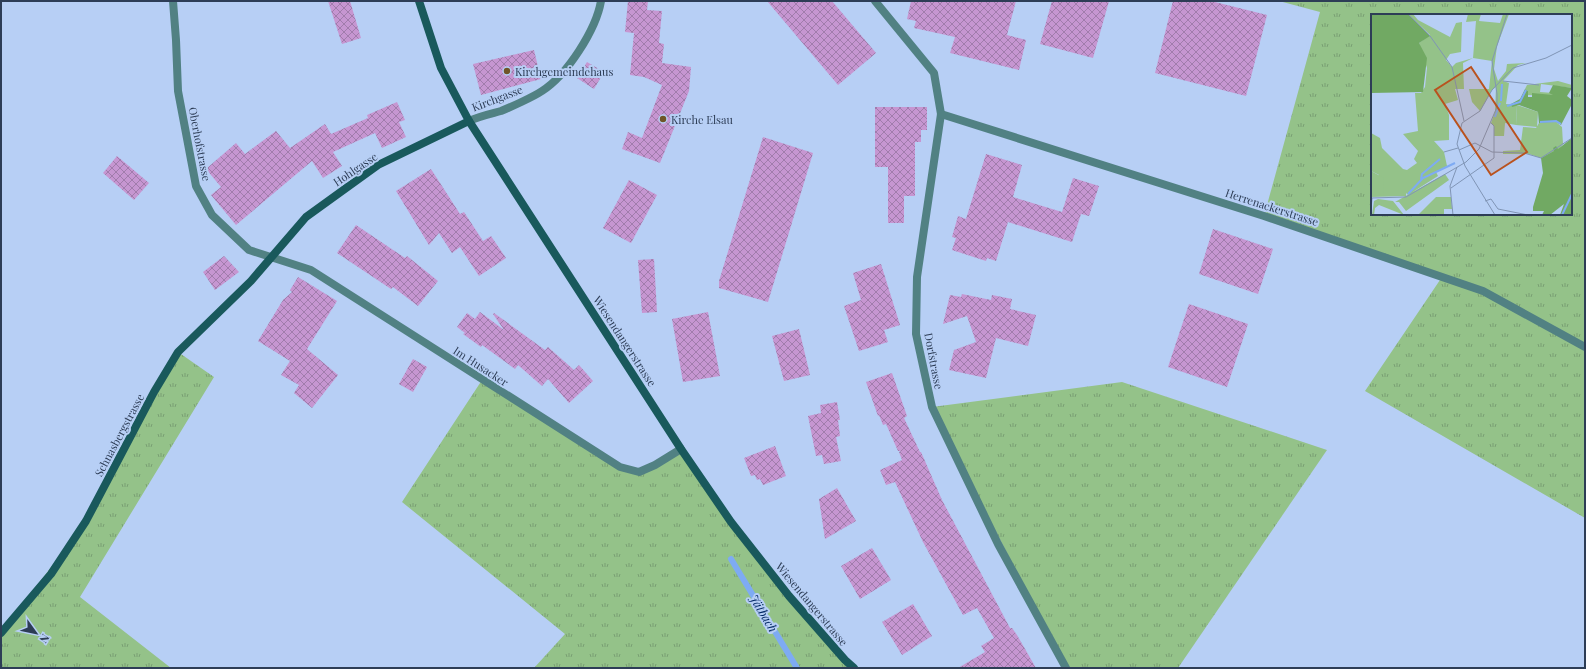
<svg xmlns="http://www.w3.org/2000/svg" width="1586" height="669" font-family="'Playfair Display',serif">
<style>
.grass{fill:url(#grass-tufts);fill-rule:evenodd}
.lines{fill:none;stroke-linecap:round;stroke-linejoin:round}
.stream{stroke:#7eabf3;stroke-width:6}
.building{fill:url(#building-cross-hatch)}
.street{stroke:#518183;stroke-width:8}
.secondary{stroke:#19595c;stroke-width:8}
.poi-dot{fill:#6f5527;stroke:#b7cff5;stroke-width:1.5}
.labels{text-anchor:middle;dominant-baseline:central;stroke-width:4;stroke-linejoin:round;paint-order:stroke}
.poi-label{font-size:11px;fill:#2d3d56;stroke:#b7cff5;text-anchor:start}
.street-label{font-size:11px;fill:#2d3d56;stroke:#b7cff5}
.water-label{font-size:12px;font-style:italic;fill:#002663;stroke:#b7cff5}
.inset-river{fill:none;stroke:#7eabf3;stroke-width:2}
.inset-road{fill:none;stroke:#8095b5;stroke-width:1}
.view{fill:#b9521e;fill-opacity:0.15;stroke:#b9521e;stroke-width:2}
.inset-edge{fill:none;stroke:#2d3d56;stroke-width:2}
</style>
<defs>
<pattern id="grass-tufts" width="24" height="20" patternUnits="userSpaceOnUse"><rect width="24" height="20" fill="#94c289"/><path d="M3 7l-1-3M5 7V3M7 7l1-3M15 17l-1-3M17 17v-4M19 17l1-3" fill="none" stroke="#799f73"/></pattern>
<pattern id="building-cross-hatch" width="8" height="8" patternUnits="userSpaceOnUse"><rect width="8" height="8" fill="#c696d1"/><path d="M0 0l8 8M0 8l8-8" fill="none" stroke="#a17cac"/></pattern>
</defs>
<rect width="100%" height="100%" fill="#b7cff5"/>
<!-- grass -->
<g class="grass">
<path d="M1279 1H1585V518L1365 391 1442 277 1264 216 1320 12ZM1372 15H1571V214H1372Z"/>
<polygon points="178,352 214,377 80,597 171,668 1,668 1,633 86,521"/>
<polygon points="482,380 620,467 639,471 681,449 731,522 854,668 534,668 565,634 402,502"/>
<polygon points="1122,382 1327,450 1178,668 1066,668 932,407"/>
</g>
<g class="lines">
<!-- stream -->
<polyline class="stream" points="731,559 797,668"/>
</g>
<!-- building -->
<g class="building">
<polygon points="328,1 350,1 361,38 342,44"/>
<polygon points="628,1 648,1 647,10 662,11 659,43 664,44 662,63 691,67 689,91 660,163 622,149 628,132 642,138 662,85 644,77 630,75 634,33 625,32"/>
<polygon points="767,1 832,1 876,53 838,85"/>
<polygon points="911,1 1016,1 1007,35 1026,40 1019,70 950,53 955,37 914,28 916,21 907,19"/>
<polygon points="1052,1 1109,1 1093,58 1040,44"/>
<polygon points="1173,1 1211,1 1267,15 1246,96 1155,73"/>
<polygon points="534,50 541,79 481,95 473,64"/>
<polygon points="587,62 604,72 594,89 577,78"/>
<polygon points="397,102 405,120 399,122 406,137 382,148 375,133 333,152 342,166 323,178 312,161 236,225 211,195 221,187 206,169 236,143 245,154 276,131 290,148 325,124 331,134 368,118 367,115"/>
<polygon points="875,107 927,107 927,130 921,130 921,142 915,142 915,196 904,196 904,223 888,223 888,167 875,167"/>
<polygon points="763,137 813,153 768,302 719,288 719,281"/>
<polygon points="986,154 1022,165 1013,197 1062,212 1073,178 1099,186 1089,216 1081,214 1072,242 1008,222 996,261 987,258 986,261 952,250 956,238 952,237 958,216 966,219"/>
<polygon points="117,156 149,183 134,200 103,173"/>
<polygon points="431,169 460,214 464,212 483,241 491,236 506,258 479,276 460,247 452,253 439,233 429,245 396,191"/>
<polygon points="629,180 657,195 631,243 603,228"/>
<polygon points="356,225 405,258 407,256 438,281 418,306 393,287 391,289 337,253"/>
<polygon points="1213,229 1273,249 1258,294 1199,274"/>
<polygon points="224,256 239,272 215,290 203,272"/>
<polygon points="654,259 657,312 642,313 638,260"/>
<polygon points="881,264 900,325 884,330 888,342 859,351 844,306 861,300 853,273"/>
<polygon points="298,277 337,301 307,349 338,375 312,408 294,393 299,385 281,375 290,361 258,341 283,300 292,292 290,290"/>
<polygon points="962,294 991,300 992,295 1012,299 1010,309 1036,315 1028,346 996,338 986,378 949,370 954,350 976,342 967,316 943,324 950,295 961,297"/>
<polygon points="1189,304 1248,324 1227,387 1168,367"/>
<polygon points="480,312 504,330 493,314 494,313 545,350 548,347 574,370 579,365 593,381 569,403 548,379 542,386 518,365 515,369 482,345 481,347 463,334 465,333 457,327 467,313 475,319"/>
<polygon points="708,312 720,376 683,382 672,319"/>
<polygon points="799,329 810,375 784,381 772,336"/>
<polygon points="413,359 427,367 413,392 399,384"/>
<polygon points="892,373 907,416 904,418 920,452 921,452 942,500 1010,628 1012,628 1017,635 1036,668 958,668 985,652 981,646 994,638 977,608 963,615 923,542 895,482 886,485 880,470 902,460 899,452 901,451 898,451 886,424 883,425 879,415 878,416 866,382"/>
<polygon points="837,402 840,420 838,420 840,436 836,437 841,461 824,464 822,455 816,456 808,416 821,413 820,405"/>
<polygon points="775,446 786,476 763,485 760,479 757,480 755,475 751,476 744,458"/>
<polygon points="837,488 856,521 825,539 819,499"/>
<polygon points="872,548 891,580 860,599 841,566"/>
<polygon points="913,604 932,636 902,655 882,622"/>
</g>
<g class="lines">
<!-- street -->
<g class="street">
<polyline points="173,1 176,40 178,91 196,186 212,215 249,250 311,270 620,467 639,472 655,465 681,449"/>
<polyline points="875,1 934,73 941,114 917,277 916,334 932,407 998,544 1066,668"/>
<polyline points="941,114 1264,216 1483,291 1585,347"/>
<path d="M469 121C480 116 490 114 501 111 511 107 533 97 542 91 567 75 596 30 601 1"/>
</g>
<!-- secondary -->
<g class="secondary">
<polyline points="419,1 441,68 469,121 681,449 731,522 789,596 845,660 854,668"/>
<polyline points="1,633 51,574 86,521 154,392 178,352 251,281 306,217 378,165 469,121"/>
</g>
</g>
<!-- markers -->
<g class="poi-dot">
<circle cx="507" cy="71" r="4"/>
<circle cx="663" cy="119" r="4"/>
</g>
<g class="labels">
<!-- poi labels -->
<g class="poi-label">
<text x="515" y="71">Kirchgemeindehaus</text>
<text x="671" y="119">Kirche Elsau</text>
</g>
<!-- street labels -->
<g class="street-label">
<text transform="translate(497 98) rotate(-21)">Kirchgasse</text>
<text transform="translate(200 144) rotate(79)">Oberhofstrasse</text>
<text transform="translate(355 169) rotate(-34)">Hohlgasse</text>
<text transform="translate(1272 207) rotate(18)">Herrenackerstrasse</text>
<text transform="translate(625 341) rotate(57)">Wiesendangerstrasse</text>
<text transform="translate(934 361) rotate(79)">Dorfstrasse</text>
<text transform="translate(481 366) rotate(33)">Im Husacker</text>
<text transform="translate(119 435) rotate(-62)">Schnasbergstrasse</text>
<text transform="translate(812 604) rotate(50)">Wiesendangerstrasse</text>
</g>
<!-- water labels -->
<g class="water-label">
<text transform="translate(764 613) rotate(59)">Jätbach</text>
</g>
</g>
<!-- overview -->
<g transform="translate(1371 14)">
<rect width="201" height="201" fill="#b7cff5"/>
<path d="M37 0H42L47 6 79 23 85 9 91 8 90 38 79 40 75 46 81 53 85 49 102 44 105 7 95 8 97 0H110L108 7 129 9 132 0H138L126 32 123 55 127 67 135 57 136 50 155 49 147 51 132 67 138 69 135 90 146 91 145 111 134 109 133 122H123V112L120 109 124 98 125 73 121 76 109 97 101 88 98 75H118L121 47 102 44 92 49 93 75H84L87 86 74 90 78 101V126L63 127 73 138 76 152 65 158 67 162 37 181 35 179V182L0 183V180H3L8 161 0 157V119L9 124 11 134 32 155 36 156 46 149 43 145 47 137 32 120 47 117 44 79H50L54 73 56 54 48 29 59 21ZM187 67 201 71V74L170 70 169 78 182 79V82L157 81V77L154 75 156 71ZM185 108 191 113 192 130 187 136 182 134 184 137 170 144 158 140H132V137L149 136 152 113 165 114 168 109ZM74 160 78 166 35 197 28 188H24ZM65 183H80L81 195H73V201H47ZM7 185 22 187 33 201 8 191 4 194 3 201H1L3 187Z" fill="#94c289"/>
<path d="M0 0H37L59 22 48 29 56 44 52 78 0 79ZM182 71 201 74 196 82 201 86V90L190 111 185 108 168 109 167 98 148 91 141 93 140 90 149 85 154 75 157 77V83H161V79L182 81 178 79ZM201 124V201H189L193 190 179 201H171L173 197H162V193L172 159 170 144 183 137 182 134 185 132 187 135Z" fill="#71a963"/>
<path d="M146 91 167 98 166 113 145 111Z" fill="#94c289"/>
<path d="M0 157 13 164 12 181 0 180Z" fill="#94c289"/>
<path class="inset-river" d="M130 87 131 70M136 92 149 88 155 76M124 103 129 89M169 108 185 107 190 110M50 165 51 160 69 145M37 180 52 164 84 149M191 201 201 180"/>
<path class="inset-road" d="M37 0 59 22 81 53 93 107M132 67 168 71M88 136 104 129 121 138 153 139 170 144 201 124M73 138 87 134M80 174 123 144V112L120 109M0 184 35 183 95 148 108 135 126 93V80L121 47 136 0M114 187 120 185 127 195 157 201M0 196 1 184M82 201 79 172 86 153M124 201 94 152 86 130 91 109 109 97 121 76 142 54 175 44 201 31"/>
<path class="view" d="M100 53 156 138 120 161 64 76Z"/>
<rect width="201" height="201" class="inset-edge"/>
</g>
<!-- border -->
<rect width="1586" height="669" fill="none" stroke="#2d3d56" stroke-width="4"/>
<!-- north arrow -->
<g transform="translate(36 633) rotate(123)" stroke="#b7cff5" stroke-width="3" paint-order="stroke">
<path d="M0-3L7 15L0 10L-7 15Z" fill="#2d3d56"/>
<text y="-6" font-size="11" font-weight="bold" text-anchor="middle" fill="#2d3d56">N</text>
</g>
</svg>
